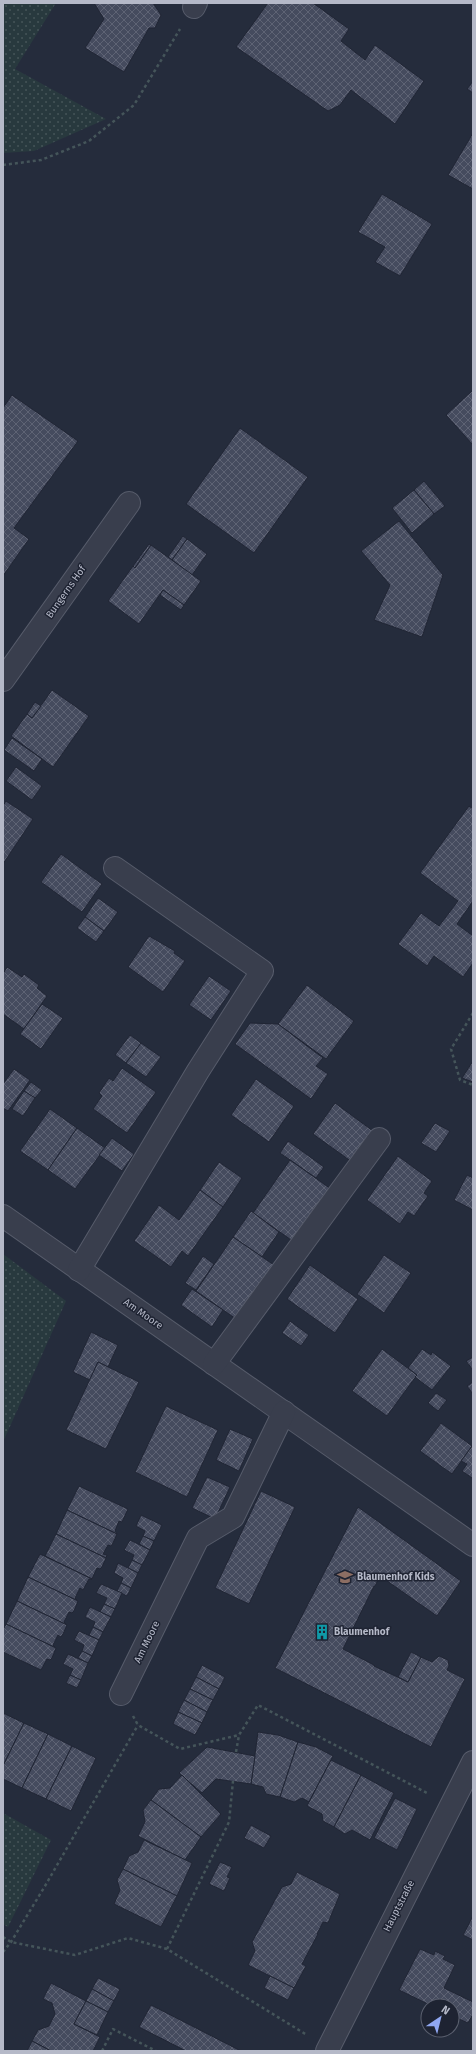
<svg xmlns="http://www.w3.org/2000/svg" width="476" height="2054" font-family="'Fira Sans',sans-serif">
<style>
.grass{fill:url(#grass-dots)}
.building{fill:url(#building-cross-hatch);stroke:#202534}
.lines{fill:none;stroke-linecap:round;stroke-linejoin:round}
.minor-casing{stroke:#575c6b;stroke-width:24}
.path{stroke:#45555a;stroke-width:2.5;stroke-dasharray:3 3;stroke-linecap:butt}
.minor{stroke:#393e4d;stroke-width:22}
.labels{text-anchor:middle;dominant-baseline:central;stroke-width:3;stroke-linejoin:round;paint-order:stroke}
.street-label{font-size:10px;fill:#b5b9c8;stroke:#1e2332}
.poi-label{font-size:10px;font-weight:bold;fill:#b5b9c8;stroke:#1e2332;text-anchor:start}
</style>
<defs>
<pattern id="grass-dots" width="8" height="8" patternUnits="userSpaceOnUse"><rect width="8" height="8" fill="#28393e"/><path d="M2 2h.1M6 6h.1" fill="none" stroke="#455458" stroke-width="1.8" stroke-linecap="round"/></pattern>
<pattern id="building-cross-hatch" width="8" height="8" patternUnits="userSpaceOnUse"><rect width="8" height="8" fill="#454b5e"/><path d="M0 0l8 8M0 8l8-8" fill="none" stroke="#5e6374"/></pattern>
</defs>
<rect width="100%" height="100%" fill="#252c3c"/>
<!-- grass -->
<g class="grass">
<polygon points="3,3 56,3 15,69 106,119 34,151 3,153"/>
<polygon points="3,1254 66,1301 3,1442"/>
<polygon points="3,1813 51,1840 8,1927 3,1924"/>
</g>
<!-- building -->
<g class="building">
<polygon points="94,3 153,3 161,15 155,28 149,28 124,72 85,48 104,19"/>
<polygon points="268,3 313,3 349,29 341,41 365,60 375,45 424,81 395,124 351,90 340,105 328,111 236,47"/>
<polygon points="473,81 473,93 467,89"/>
<polygon points="473,133 473,189 448,175"/>
<polygon points="382,194 432,224 400,276 375,262 385,247 358,232"/>
<polygon points="473,390 473,445 446,415"/>
<polygon points="12,395 78,441 14,528 29,539 3,576 3,408"/>
<polygon points="240,428 308,477 254,553 186,504"/>
<polygon points="424,481 445,506 434,514 414,490"/>
<polygon points="414,490 434,514 412,533 392,508"/>
<polygon points="399,521 443,575 422,637 374,620 390,585 361,551"/>
<polygon points="183,536 187,539 172,560 168,557"/>
<polygon points="187,539 207,554 192,575 172,560"/>
<polygon points="149,544 151,545 135,568 133,566"/>
<polygon points="151,545 201,581 184,605 163,590 139,624 108,601 133,566 135,568"/>
<polygon points="163,590 184,605 181,610 160,595"/>
<polygon points="52,690 89,716 53,767 11,736 27,714 32,718"/>
<polygon points="35,702 41,706 32,718 27,714"/>
<polygon points="12,738 42,759 34,771 4,750"/>
<polygon points="16,767 42,786 32,800 6,781"/>
<polygon points="6,801 33,819 3,864 3,806"/>
<polygon points="469,806 473,809 473,901 457,924 473,936 473,963 463,977 434,956 427,966 398,944 421,913 439,926 458,901 420,873"/>
<polygon points="61,854 102,884 82,912 41,882"/>
<polygon points="98,898 118,912 104,931 85,917"/>
<polygon points="85,917 104,931 96,942 77,928"/>
<polygon points="149,936 175,951 174,953 185,961 163,992 128,967"/>
<polygon points="7,967 22,977 24,974 39,985 37,988 47,996 24,1029 3,1014 3,974"/>
<polygon points="209,976 231,991 211,1020 189,1005"/>
<polygon points="307,985 354,1021 326,1059 278,1024"/>
<polygon points="42,1004 63,1018 41,1049 20,1034"/>
<polygon points="250,1023 278,1024 323,1058 316,1066 328,1074 311,1099 235,1044"/>
<polygon points="130,1035 141,1043 126,1063 115,1055"/>
<polygon points="141,1043 161,1057 146,1077 126,1063"/>
<polygon points="473,1061 473,1082 462,1078"/>
<polygon points="122,1068 156,1092 127,1133 93,1109 102,1096 99,1093 109,1078 113,1081"/>
<polygon points="14,1069 30,1080 8,1111 3,1108 3,1084"/>
<polygon points="256,1079 294,1106 269,1142 231,1115"/>
<polygon points="31,1082 42,1090 35,1098 24,1091"/>
<polygon points="24,1091 35,1098 23,1116 12,1109"/>
<polygon points="335,1103 373,1131 352,1162 313,1134"/>
<polygon points="50,1109 77,1128 48,1170 20,1151"/>
<polygon points="435,1123 450,1131 436,1152 421,1143"/>
<polygon points="77,1128 105,1148 75,1189 48,1170"/>
<polygon points="112,1138 134,1154 122,1171 99,1155"/>
<polygon points="288,1141 324,1167 316,1178 280,1153"/>
<polygon points="398,1156 432,1181 424,1193 428,1196 414,1216 408,1212 400,1224 367,1200"/>
<polygon points="290,1160 331,1189 294,1242 253,1213"/>
<polygon points="219,1162 242,1178 223,1207 200,1190"/>
<polygon points="467,1175 473,1178 473,1210 454,1200"/>
<polygon points="200,1190 223,1207 188,1256 182,1251 171,1267 134,1241 159,1205 179,1220"/>
<polygon points="251,1211 279,1232 262,1257 233,1237"/>
<polygon points="233,1237 274,1265 236,1319 196,1291"/>
<polygon points="384,1255 411,1273 384,1313 357,1294"/>
<polygon points="203,1256 214,1264 196,1290 185,1283"/>
<polygon points="310,1265 358,1299 335,1333 287,1299"/>
<polygon points="192,1289 223,1310 212,1327 181,1305"/>
<polygon points="290,1321 309,1335 301,1346 282,1333"/>
<polygon points="91,1332 118,1345 108,1367 98,1362 90,1380 73,1372"/>
<polygon points="382,1349 417,1375 387,1416 352,1391"/>
<polygon points="422,1349 431,1355 432,1352 451,1366 432,1390 415,1377 417,1375 408,1368"/>
<polygon points="473,1357 473,1370 466,1361"/>
<polygon points="98,1362 139,1382 106,1449 66,1430"/>
<polygon points="473,1382 473,1394 467,1386"/>
<polygon points="436,1393 447,1400 438,1411 428,1403"/>
<polygon points="166,1406 218,1430 187,1497 135,1472"/>
<polygon points="441,1423 472,1446 452,1474 420,1451"/>
<polygon points="230,1429 253,1439 239,1471 216,1460"/>
<polygon points="473,1445 473,1476 472,1478 462,1471 467,1464 461,1461"/>
<polygon points="207,1477 230,1487 215,1519 192,1508"/>
<polygon points="79,1486 128,1509 122,1522 119,1521 115,1531 117,1534 67,1510"/>
<polygon points="261,1491 295,1507 249,1604 215,1588"/>
<polygon points="358,1507 461,1581 437,1616 380,1576 375,1586 374,1586 343,1649 374,1665 374,1666 408,1682 421,1657 432,1662 439,1656 448,1660 449,1666 447,1670 465,1679 431,1747 275,1668"/>
<polygon points="67,1510 117,1534 113,1543 111,1546 108,1545 103,1554 107,1555 106,1558 56,1534"/>
<polygon points="141,1515 162,1525 154,1541 143,1536 145,1531 136,1526"/>
<polygon points="56,1534 106,1558 102,1567 100,1569 97,1568 92,1579 45,1556"/>
<polygon points="143,1536 154,1541 150,1550 139,1544"/>
<polygon points="130,1540 150,1550 142,1565 132,1560 134,1555 124,1550"/>
<polygon points="40,1554 92,1579 89,1579 83,1590 80,1588 75,1598 78,1601 28,1577"/>
<polygon points="132,1560 142,1565 138,1573 128,1568"/>
<polygon points="118,1563 138,1573 131,1588 121,1583 123,1578 114,1573"/>
<polygon points="28,1577 78,1601 74,1611 72,1613 69,1612 64,1622 67,1625 17,1601"/>
<polygon points="121,1583 131,1588 127,1596 117,1591"/>
<polygon points="101,1584 122,1593 115,1609 104,1604 107,1598 96,1593"/>
<polygon points="17,1601 67,1625 63,1634 61,1637 58,1635 53,1645 56,1648 6,1624"/>
<polygon points="104,1604 115,1609 111,1617 100,1612"/>
<polygon points="90,1607 111,1617 103,1632 93,1627 95,1622 85,1617"/>
<polygon points="6,1624 56,1648 52,1658 50,1660 47,1659 41,1670 3,1652 3,1630"/>
<polygon points="93,1627 103,1632 99,1640 89,1635"/>
<polygon points="79,1631 99,1640 92,1656 82,1651 84,1645 74,1640"/>
<polygon points="82,1651 92,1656 88,1663 78,1658"/>
<polygon points="411,1652 421,1657 408,1682 398,1677"/>
<polygon points="68,1654 88,1663 81,1680 70,1675 73,1669 63,1664"/>
<polygon points="202,1665 225,1677 219,1689 196,1677"/>
<polygon points="70,1675 81,1680 77,1688 66,1683"/>
<polygon points="196,1677 219,1689 213,1700 190,1689"/>
<polygon points="190,1689 213,1700 207,1712 184,1700"/>
<polygon points="184,1700 207,1712 202,1723 178,1712"/>
<polygon points="178,1712 202,1723 195,1735 173,1724"/>
<polygon points="3,1713 24,1723 3,1766"/>
<polygon points="24,1723 48,1734 22,1788 3,1779 3,1766"/>
<polygon points="258,1732 278,1735 298,1742 280,1797 266,1794 263,1787 251,1784"/>
<polygon points="48,1734 72,1746 46,1799 22,1788"/>
<polygon points="298,1742 316,1747 333,1756 309,1802 302,1798 294,1802 280,1797"/>
<polygon points="72,1746 96,1758 71,1811 46,1799"/>
<polygon points="207,1747 255,1756 251,1784 216,1779 202,1793 179,1773"/>
<polygon points="331,1760 361,1775 334,1827 323,1821 322,1814 307,1806"/>
<polygon points="182,1775 221,1814 201,1837 151,1800 159,1789 170,1788"/>
<polygon points="361,1775 394,1793 370,1840 352,1830 345,1834 334,1827"/>
<polygon points="395,1798 417,1809 397,1850 374,1838"/>
<polygon points="151,1800 201,1837 185,1860 138,1836 145,1822 143,1810"/>
<polygon points="251,1825 271,1836 264,1848 244,1838"/>
<polygon points="144,1840 192,1863 177,1896 123,1869 129,1856 138,1852"/>
<polygon points="220,1862 232,1867 227,1877 230,1878 224,1891 209,1884"/>
<polygon points="123,1869 177,1896 161,1927 114,1904 120,1890 117,1880"/>
<polygon points="297,1872 340,1894 328,1923 323,1922 317,1934 318,1934 302,1964 306,1966 294,1988 248,1965 255,1951 252,1942 282,1887 291,1884"/>
<polygon points="473,1916 473,1940 463,1935"/>
<polygon points="420,1949 434,1955 435,1951 445,1956 443,1959 455,1965 444,1988 473,2002 473,2014 468,2023 452,2016 452,2006 432,2006 399,1990"/>
<polygon points="270,1976 294,1988 288,2000 264,1988"/>
<polygon points="98,1978 120,1989 114,2001 92,1989"/>
<polygon points="51,1983 86,2001 74,2024 100,2037 93,2051 51,2051 32,2041 38,2030 49,2026 55,2014 52,2003 43,1999"/>
<polygon points="92,1989 114,2001 108,2012 86,2001"/>
<polygon points="86,2001 108,2012 97,2035 74,2024"/>
<polygon points="151,2005 241,2051 186,2051 139,2027"/>
<polygon points="32,2041 51,2051 27,2051"/>
</g>
<g class="lines">
<defs>
<g id="minor">
<polyline points="194,7 196,3"/>
<polyline points="3,680 129,503"/>
<polyline points="3,1216 473,1545"/>
<polyline points="79,1270 198,1071 262,971 115,868"/>
<polyline points="214,1364 379,1139"/>
<polyline points="121,1694 198,1538 233,1517 284,1412"/>
<polyline points="327,2051 473,1762"/>
</g>
</defs>
<!-- minor casing -->
<use href="#minor" class="minor-casing"/>
<!-- path -->
<g class="path">
<polyline points="3,165 41,160 89,141 134,105 180,29"/>
<polyline points="473,1013 451,1049 460,1080 473,1085"/>
<polyline points="133,1716 138,1725 180,1749 239,1735 258,1705 429,1794"/>
<polyline points="236,1752 239,1735"/>
<polyline points="3,1937 11,1942 75,1955 128,1938 167,1949 307,2035"/>
<polyline points="167,1949 229,1822 233,1781"/>
<polyline points="3,1952 11,1942 45,1886 138,1725"/>
<polyline points="102,2051 113,2029 156,2051"/>
</g>
<!-- minor -->
<use href="#minor" class="minor"/>
</g>
<!-- icons -->
<defs>
<symbol id="school-bare" viewBox="-9 -9 18 18"><path d="M0-5L7-2L0 1L-7-2ZM-4 1L0 2.5L4 1V4Q0 6-4 4Z" fill="#8d6e63" stroke="#1e2332" stroke-width="2.5" paint-order="stroke"/></symbol>
<symbol id="building-bare" viewBox="-9 -9 18 18"><path d="M-4-6H4V6H1V3H-1V6H-4ZM-2.5-4.3h1.7v1.8h-1.7ZM.8-4.3h1.7v1.8H.8ZM-2.5-1h1.7V.8h-1.7ZM.8-1h1.7V.8H.8Z" fill="#0f9aa8" stroke="#1e2332" stroke-width="2.5" paint-order="stroke"/></symbol>
</defs>
<g fill-rule="evenodd">
<use href="#school-bare" x="334" y="1566" width="22" height="22"/>
<use href="#building-bare" x="311" y="1621" width="22" height="22"/>
</g>
<g class="labels">
<!-- street labels -->
<g class="street-label">
<text transform="translate(66 592) rotate(-55)">Bungerns Hof</text>
<text transform="translate(143 1314) rotate(35)">Am Moore</text>
<text transform="translate(147 1642) rotate(-64)">Am Moore</text>
<text transform="translate(399 1906) rotate(-63)">Hauptstraße</text>
</g>
<!-- poi labels -->
<g class="poi-label">
<text x="357" y="1577">Blaumenhof Kids</text>
<text x="334" y="1632">Blaumenhof</text>
</g>
</g>
<!-- border -->
<rect width="476" height="2054" fill="none" stroke="#b5b9c8" stroke-width="8"/>
<!-- north arrow -->
<g transform="translate(440 2018) rotate(35)"><circle r="19" fill="#1e2332" stroke="#5a5f6e"/>
<path d="M0-3L7 15L0 10L-7 15Z" fill="#90a7f2"/>
<text y="-6" font-size="11" font-weight="bold" text-anchor="middle" fill="#b5b9c8">N</text>
</g>
</svg>
